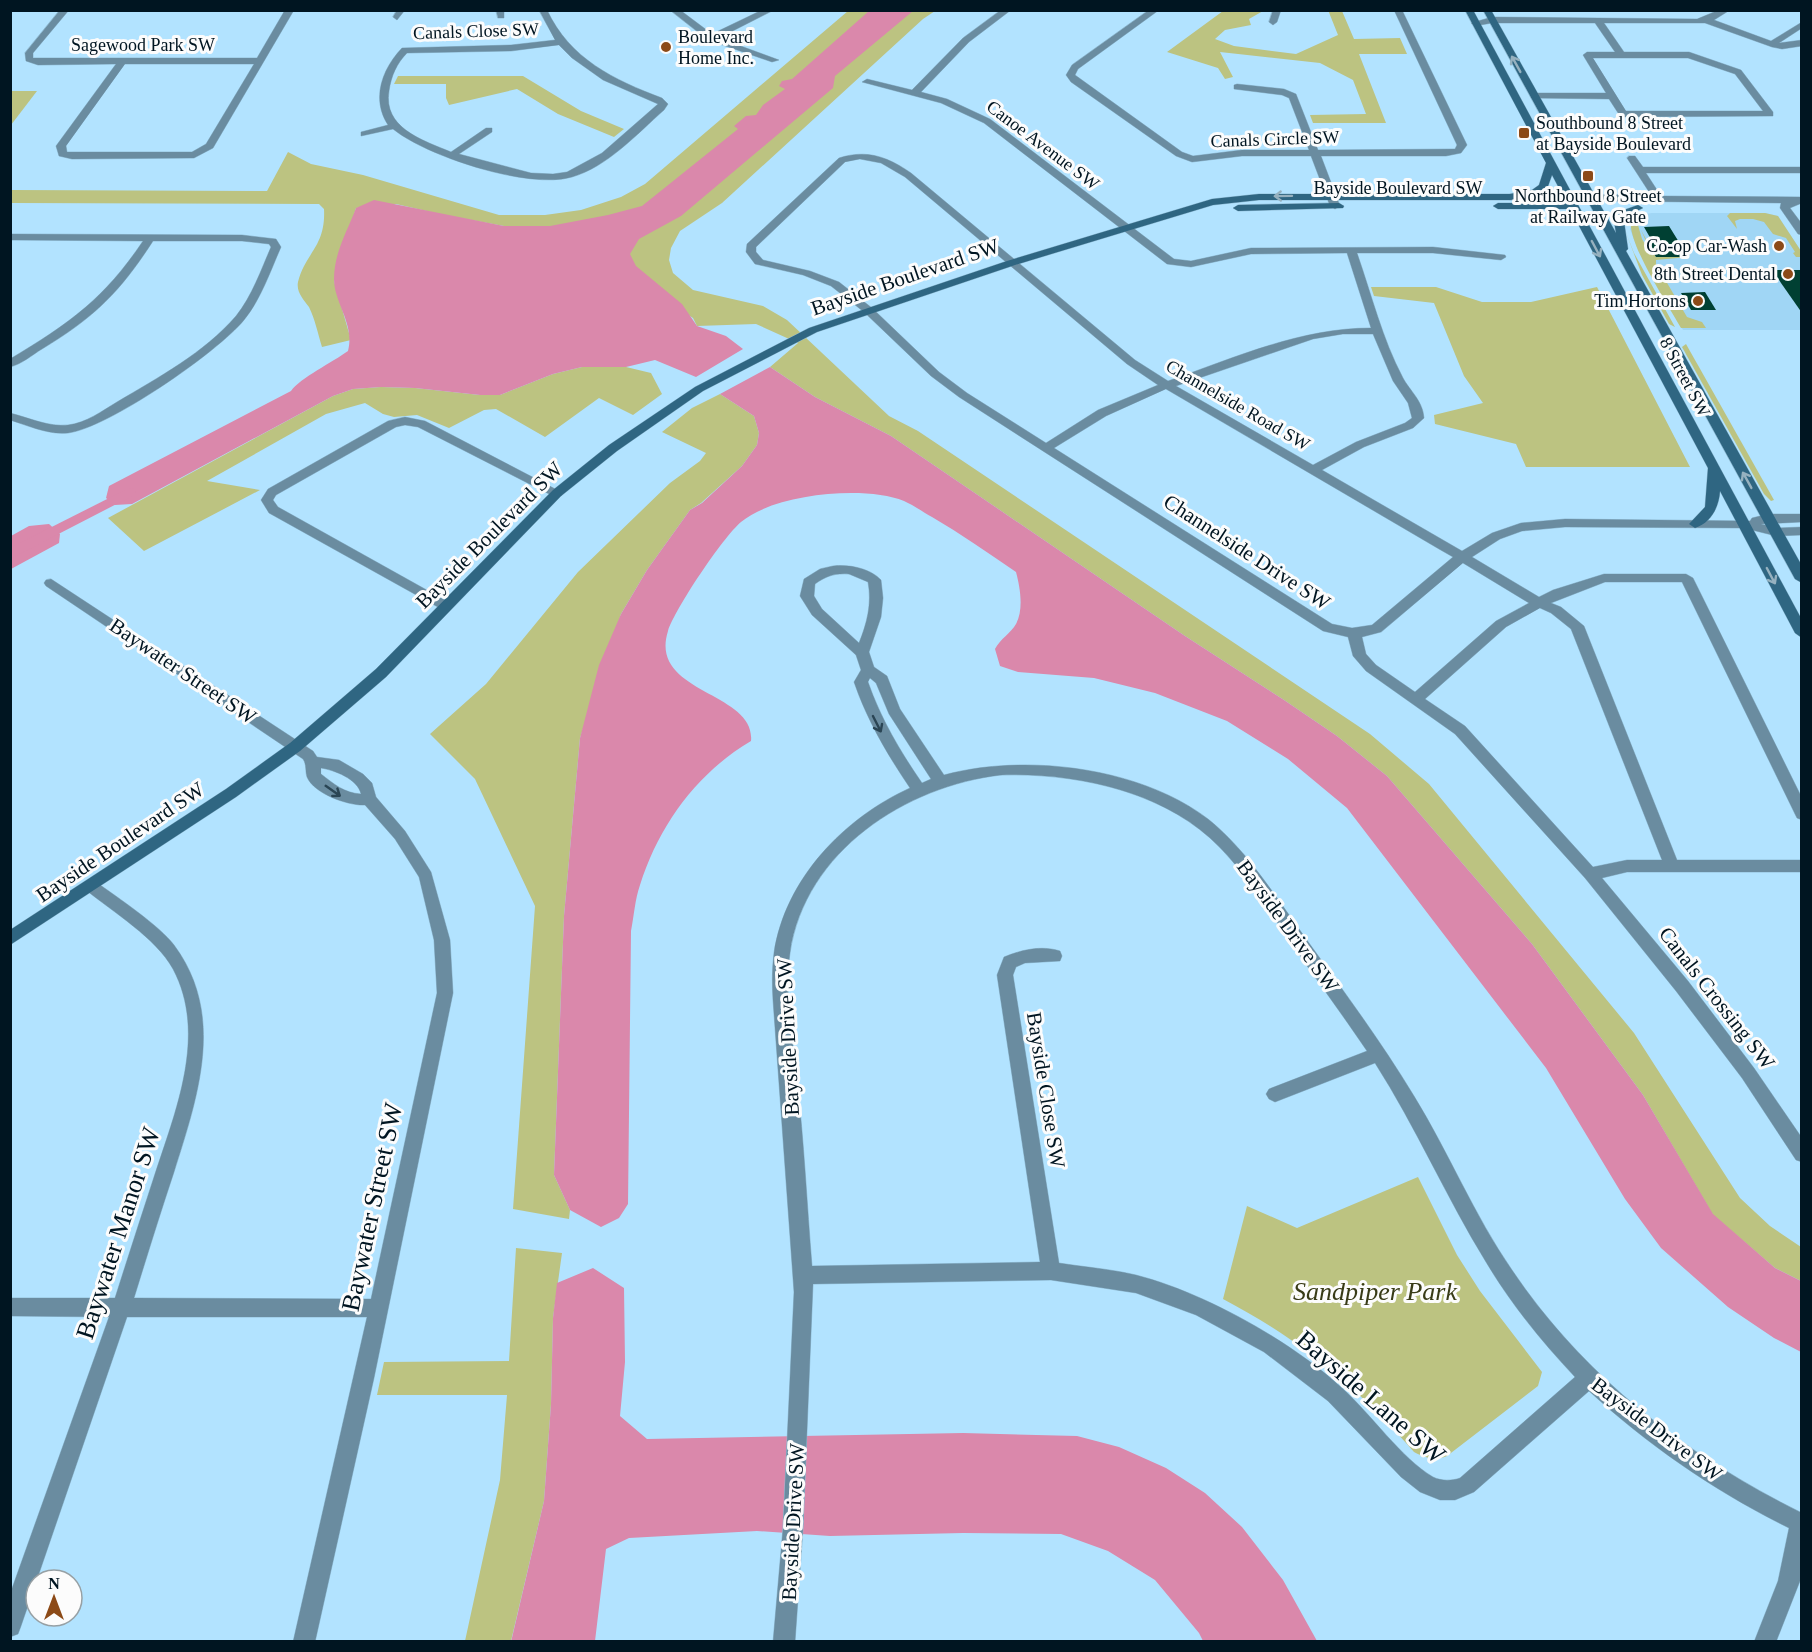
<svg xmlns="http://www.w3.org/2000/svg" width="1812" height="1652" font-family="'Times New Roman',serif">
<style>
.built{fill:#a0d6f5}
.green{fill:#bcc381}
.water{fill:#da88ab}
.lines{fill:none;stroke-linecap:round;stroke-linejoin:round}
.canal{fill:#da88ab;fill-rule:evenodd}
.building{fill:#004033}
.street-casing{stroke:#92bed7;stroke-width:1}
.secondary-casing{stroke:#92bed7;stroke-width:1}
.street{fill:#6a8ca0;fill-rule:evenodd}
.secondary{fill:#2f6682;fill-rule:evenodd}
.oneway{stroke:#96b1bf}
.oneway2{stroke:#2a4554}
.poi-dot{fill:#8c4a17;stroke:#fcfcfc;stroke-width:2}
.labels{text-anchor:middle;dominant-baseline:central;stroke-width:6;stroke-linejoin:round;paint-order:stroke}
.far-street-label{font-size:18px;fill:#001521;stroke:#fcfcfc}
.far-poi-label{font-size:18px;fill:#001521;stroke:#fcfcfc;text-anchor:end}
.street-label{font-size:21px;fill:#001521;stroke:#fcfcfc}
.near-street-label{font-size:26px;fill:#001521;stroke:#fcfcfc}
.near-park-label{font-size:26px;font-style:italic;fill:#383b17;stroke:#fcfcfc}
</style>
<rect width="100%" height="100%" fill="#b2e3ff"/>
<!-- built -->
<polygon class="built" points="1652,213 1765,213 1778,216 1801,251 1801,333 1800,330 1683,330 1638,250 1630,229 1633,220 1629,218 1631,216"/>
<!-- green -->
<g class="green">
<path d="M848 11H935L923 19 722 203 680 231 671 248 669 260 673 273 693 290 763 306 787 320 889 416 918 431 1370 734 1429 784 1634 1033 1740 1198 1770 1226 1801 1247V1281L1775 1268 1713 1215 1643 1095 1532 944 1387 776 1337 736 1284 700 1185 636 891 436 815 397 770 367 798 343 756 324 697 326 693 318 550 226H504L444 215 396 204 356 208 334 281 351 340 322 347C318 334 315 319 309 307 304 300 296 292 298 282 305 253 326 247 324 209L319 204 11 203 10 190 267 191 288 152 311 164 363 175 499 215H545L581 210 621 197 645 184Z"/>
<polygon points="1263,11 1249,19 1251,25 1225,30 1215,39 1234,46 1296,54 1338,35 1328,10 1342,11 1354,39 1400,38 1407,54 1359,54 1386,123 1313,123 1310,115 1366,114 1353,80 1320,63 1220,52 1233,77 1225,79 1218,68 1167,52 1223,11"/>
<polygon points="398,76 523,76 581,111 624,129 614,137 558,114 517,89 449,105 446,98 446,84 394,84"/>
<polygon points="11,91 37,91 11,125 10,91"/>
<polygon points="1730,213 1765,213 1778,216 1801,251 1801,257 1796,257 1793,253 1795,252 1786,238 1773,234 1764,222 1753,219 1740,219 1735,221 1737,229 1727,216"/>
<path d="M1631 222 1638 225 1642 239 1653 257 1641 230 1656 257H1688L1656 260V264L1687 317 1702 322 1706 328H1681C1669 306 1628 244 1631 222Z"/>
<polygon points="1625,230 1634,253 1675,327 1669,324 1642,275"/>
<polygon points="1371,287 1436,287 1482,302 1531,302 1597,287 1690,467 1526,467 1516,444 1435,424 1434,415 1483,403 1464,376 1434,303 1374,296"/>
<polygon points="1686,344 1774,500 1771,501 1764,494 1682,347"/>
<polygon points="582,367 626,367 651,373 662,394 633,415 599,398 545,437 496,409 484,410 449,428 417,415 394,417 383,414 365,403 326,414 207,481 260,490 144,551 108,518 333,396 353,389 381,387 415,388 480,395 500,395 553,374"/>
<polygon points="720,394 754,416 759,433 757,445 742,466 701,503 690,510 647,570 621,614 580,738 564,916 554,1175 570,1210 569,1219 513,1209 535,906 475,779 430,734 486,684 578,572 670,483 700,461 706,453 662,432 692,408"/>
<path d="M1418 1177 1457 1255 1480 1291 1542 1372 1538 1386 1447 1456C1434 1461 1426 1458 1414 1452 1356 1386 1301 1340 1223 1299L1247 1206 1297 1228Z"/>
<polygon points="516,1248 562,1253 553,1318 551,1404 544,1501 511,1641 465,1641 500,1480 507,1395 377,1395 384,1362 509,1361"/>
</g>
<!-- water -->
<g class="water">
<path d="M869 11H913L835 76 833 88 681 216 639 239 630 254 636 266 682 304 697 326 726 336 743 349 696 377 655 360 626 367H582L553 374 500 395H480L415 388 381 387 353 389 333 396 132 504 115 505 106 498 109 486 291 391C300 378 333 362 348 351 355 324 334 303 334 279 334 253 347 232 356 208L374 200 504 226H550L608 215 642 206 738 129 734 126 746 116 756 115 763 105 785 89 779 86 782 81 792 79Z"/>
<path d="M770 367 815 397 891 436 1185 636 1284 700 1337 736 1387 776 1532 944 1643 1095 1713 1214 1775 1268 1801 1281V1352L1774 1338 1728 1307 1661 1248 1625 1199 1546 1068 1347 808 1288 759 1227 721 1155 693 1094 678 1018 672 1000 666 995 649C1000 639 1011 633 1016 624 1024 609 1020 587 1016 572 988 553 961 534 932 517 923 512 913 505 904 501 864 485 774 494 741 522 723 537 675 609 668 631 648 694 756 691 751 741 697 773 659 825 640 885 635 899 634 916 631 931L628 1204 619 1218 601 1227 570 1210 554 1175 564 916 580 738 599 665 621 614 647 570 690 510 702 503 742 466 757 445 759 433 754 416 720 394Z"/>
<polygon points="49,524 60,534 59,543 11,569 11,536 29,526"/>
<polygon points="593,1268 624,1288 625,1362 620,1416 647,1439 963,1433 1077,1436 1119,1447 1166,1468 1205,1493 1242,1527 1283,1580 1317,1641 1203,1641 1199,1633 1155,1580 1108,1551 1061,1534 963,1533 830,1536 757,1531 629,1538 606,1549 595,1641 511,1642 544,1501 551,1404 553,1318 557,1283"/>
</g>
<g class="lines">
<!-- canal -->
<polygon class="canal" points="129,488 134,489 136,492 134,495 10,559 10,548"/>
</g>
<!-- building -->
<g class="building">
<polygon points="1669,226 1682,247 1688,257 1656,257 1646,241 1652,241 1644,227"/>
<polygon points="1773,270 1802,270 1802,313 1781,283"/>
<polygon points="1705,292 1716,310 1691,310 1681,293"/>
</g>
<g class="lines">
<defs>
<g id="street">
<path d="M60 10H69L33 53V58H257L285 10H294L213 148 194 158 72 159 59 156 56 146 116 64 38 65 26 61 25 53ZM125 64H254L206 144 192 152H67L66 146Z"/>
<polygon points="397,10 405,10 397,20 393,17"/>
<polygon points="496,10 504,10 504,18 498,18"/>
<path d="M539 10H547C570 59 614 80 662 98L668 104 664 110C637 134 607 167 572 177 529 190 426 156 393 129L361 136V132L388 125C371 99 382 69 402 48L511 45 555 40ZM559 45 572 58 603 80 658 104 602 153 567 172 553 174 531 173 459 154 492 132V128H486L451 152C422 140 383 128 389 91 391 76 397 63 407 53L511 51Z"/>
<polygon points="670,10 680,10 712,34 762,10 774,10 719,38 779,60 772,62 708,40"/>
<path d="M1001 10H1011L969 42 921 92 947 99 990 119 1174 259 1191 261 1251 248 1433 247 1505 255 1506 257 1501 260 1433 253H1357C1372 296 1382 338 1403 378 1410 391 1423 401 1424 418L1413 428 1364 447 1322 470 1462 551 1492 533 1521 523 1565 519 1750 521 1752 518 1768 514H1802V522L1761 524 1776 528 1802 527V535L1776 536 1744 528 1565 527 1522 531 1500 539 1472 557 1539 597 1553 590 1604 574H1686L1693 578 1802 798V820L1797 818 1795 814 1682 582H1605L1551 603 1561 607 1584 626 1677 860H1802V872H1627L1602 878 1688 981 1754 1068 1802 1138V1162L1796 1160 1742 1078 1676 991 1585 878 1455 734 1366 671 1353 656 1348 637 1323 631 959 397 931 376 864 312 831 286 803 275 755 264 746 252 747 244 839 158C867 149 888 157 911 173L1135 360 1168 381C1234 358 1300 328 1371 328L1347 253 1251 254 1191 267 1167 264 984 123 941 103 862 82 867 79 912 90 963 38ZM860 159 881 163 905 177 1127 364 1158 385 1098 410 1046 443 967 393 939 372 872 308 839 282 810 271 763 260 756 252V247L845 162ZM1343 334H1373L1393 381 1408 403 1412 418 1405 423 1356 442 1313 465 1176 386 1313 339ZM1166 389 1439 549 1453 557 1372 625 1352 628 1332 624 1054 448 1106 416ZM1463 563 1529 603 1496 621 1415 692 1376 665 1366 654 1362 637 1381 632ZM1540 608 1551 613 1571 629 1662 860H1627L1593 867 1465 726 1425 699 1506 627Z"/>
<polygon points="1149,10 1159,10 1078,69 1075,75 1182,152 1193,156 1242,150 1309,150 1289,98 1282,95 1234,89 1234,85 1237,84 1284,89 1296,94 1318,150 1455,149 1457,145 1394,10 1402,10 1467,145 1461,153 1446,156 1321,156 1340,206 1335,209 1330,206 1311,156 1242,156 1192,162 1176,156 1071,82 1066,75 1072,65"/>
<polygon points="1273,10 1281,10 1277,22 1273,25 1269,22"/>
<path d="M1719 10H1730L1714 20 1771 41 1802 22V28L1779 43 1802 40V46L1782 49 1772 47 1705 23H1604L1624 52H1689L1741 70 1773 112V116L1623 117 1620 116 1609 99 1531 98V94L1534 93H1606L1583 55 1587 52H1615L1595 23H1492L1475 26 1471 23 1492 17 1697 19ZM1593 58H1688L1735 74 1763 111H1626Z"/>
<polygon points="1629,156 1635,156 1643,167 1802,167 1802,173 1646,173 1661,196 1802,197 1802,203 1790,208 1802,224 1802,235 1798,234 1780,208 1781,203 1510,200 1505,197 1510,194 1651,195 1627,158"/>
<path d="M10 234 242 235 276 239 281 247C270 272 261 299 244 320 218 352 108 428 68 433 49 435 29 426 10 420V413C30 418 48 427 68 425 86 423 102 411 117 402 159 377 204 353 236 316 252 296 261 270 271 247L269 244 242 241H153C120 292 95 317 42 349 32 355 22 364 10 367V359C70 323 104 299 143 241L10 240Z"/>
<polygon points="405,417 425,421 563,493 561,496 553,496 418,427 405,425 396,427 276,495 273,500 278,507 450,603 452,606 450,609 445,611 269,513 261,500 268,489 388,421"/>
<path d="M833 566C848 564 870 568 881 580L883 598 881 617 869 652 874 667 887 676 900 709 944 775C1025 753 1140 767 1208 819 1223 831 1235 844 1247 858 1269 885 1288 914 1309 943 1345 993 1382 1043 1414 1096 1449 1153 1474 1215 1512 1270 1584 1377 1687 1456 1802 1513L1800 1581 1776 1642H1754L1778 1581 1789 1528C1716 1492 1649 1446 1589 1391L1474 1492 1455 1500H1440L1420 1492 1401 1477 1328 1401 1264 1352 1196 1315 1136 1293 1051 1280 813 1284 803 1528 795 1642H773L783 1528 794 1292 773 1000C772 984 772 969 774 953 785 879 844 818 910 788 887 754 867 720 854 682L861 670 856 655 812 615 800 596 804 579 820 569ZM849 574 868 582C872 604 867 623 859 643L822 609 814 596 815 584C826 576 835 573 849 574ZM870 678 876 683 889 714 931 779 922 783C900 751 881 719 868 682ZM1001 775C1072 773 1155 789 1210 838 1243 868 1266 907 1291 943 1316 979 1342 1014 1367 1051L1269 1089 1266 1094 1269 1099 1275 1102 1375 1063C1416 1127 1446 1197 1486 1262 1511 1304 1542 1342 1575 1377L1460 1478C1452 1481 1441 1481 1433 1477 1401 1458 1371 1414 1342 1388 1291 1341 1203 1292 1136 1275 1111 1269 1084 1267 1059 1263L1013 975 1016 967 1025 963 1060 961 1062 956 1060 951C1041 945 1021 950 1004 957L997 975 1040 1262 812 1266C807 1204 804 1142 797 1080 793 1038 784 994 790 953 805 851 906 786 1001 775Z"/>
<path d="M51 579 313 751 317 757 339 760 363 774 372 783 376 797 405 831 431 872 450 940 453 993 374 1378 315 1642H293L367 1317H127L21 1626 18 1634 10 1637V1594L109 1317 10 1316V1298H115C128 1257 141 1217 154 1177 175 1112 208 1035 173 969 156 938 113 912 86 890L83 886 86 882 91 880 96 882C117 897 160 926 174 945 226 1015 198 1096 174 1172 160 1214 147 1256 134 1298L371 1299 437 993 434 940 419 877 395 839 365 805C349 806 314 794 307 777 305 771 307 765 303 759L46 586 44 583 46 580ZM321 768C334 770 358 779 361 794 344 793 334 784 321 774Z"/>
</g>
<g id="secondary">
<path d="M1465 10H1473L1802 620V638L1795 633 1720 491C1719 507 1711 523 1695 528L1689 524 1705 507 1708 468 1570 209H1498L1493 206 1498 203H1567L1552 175 1547 189 1538 194 1510 200H1259L1213 205 1015 265 817 332 703 391 617 451 561 496 386 677 300 751 236 797 10 945V930L226 789 290 743 376 669 553 490 609 445 695 387 809 328 1007 261 1212 199 1259 194H1510L1532 190 1539 185 1546 163Z"/>
<polygon points="1483,10 1491,10 1616,233 1614,221 1621,211 1638,205 1643,208 1629,215 1624,221 1628,249 1626,251 1802,566 1802,583 1795,579"/>
<polygon points="1339,203 1344,206 1343,208 1238,211 1233,208 1238,205"/>
</g>
</defs>
<!-- street casing -->
<use href="#street" class="street-casing"/>
<!-- secondary casing -->
<use href="#secondary" class="secondary-casing"/>
<!-- street -->
<use href="#street" class="street"/>
<!-- secondary -->
<use href="#secondary" class="secondary"/>
</g>
<!-- one-way arrows -->
<defs><path id="oneway-shaft" d="M-6 0H5M1.5-3L5.5 0L1.5 3" fill="none" stroke-width="1.6" stroke-linecap="round" stroke-linejoin="round" transform="scale(1.5)"/></defs>
<g class="oneway">
<use href="#oneway-shaft" transform="translate(1516 64) rotate(-119)"/>
<use href="#oneway-shaft" transform="translate(1283 196) rotate(179)"/>
<use href="#oneway-shaft" transform="translate(1596 249) rotate(62)"/>
<use href="#oneway-shaft" transform="translate(1747 480) rotate(-119)"/>
<use href="#oneway-shaft" transform="translate(1771 576) rotate(62)"/>
</g>
<g class="oneway2">
<use href="#oneway-shaft" transform="translate(877 724) rotate(63)"/>
<use href="#oneway-shaft" transform="translate(333 791) rotate(35)"/>
</g>
<!-- markers -->
<g class="poi-dot">
<circle cx="666" cy="47" r="6"/>
<rect x="1518" y="127" width="12" height="12" rx="3"/>
<rect x="1582" y="170" width="12" height="12" rx="3"/>
<circle cx="1779" cy="246" r="6"/>
<circle cx="1788" cy="274" r="6"/>
<circle cx="1698" cy="301" r="6"/>
</g>
<g class="labels">
<!-- far-street labels -->
<g class="far-street-label">
<text transform="translate(476 31) rotate(-2)">Canals Close SW</text>
<text x="143" y="45">Sagewood Park SW</text>
<text transform="translate(1275 139) rotate(-2)">Canals Circle SW</text>
<text transform="translate(1043 145) rotate(37)">Canoe Avenue SW</text>
<text x="1398" y="188">Bayside Boulevard SW</text>
<text transform="translate(1685 377) rotate(62)">8 Street SW</text>
<text transform="translate(1238 405) rotate(30)">Channelside Road SW</text>
</g>
<!-- far-poi labels -->
<g class="far-poi-label">
<text x="678" y="37" text-anchor="start">Boulevard<tspan x="678" dy="21">Home Inc.</tspan></text>
<text x="1536" y="123" text-anchor="start">Southbound 8 Street<tspan x="1536" dy="21">at Bayside Boulevard</tspan></text>
<text x="1588" y="196" text-anchor="middle">Northbound 8 Street<tspan x="1588" dy="21">at Railway Gate</tspan></text>
<text x="1767" y="246">Co-op Car-Wash</text>
<text x="1776" y="274">8th Street Dental</text>
<text x="1686" y="301">Tim Hortons</text>
</g>
<!-- street labels -->
<g class="street-label">
<text transform="translate(905 277) rotate(-19)">Bayside Boulevard SW</text>
<text transform="translate(489 535) rotate(-45)">Bayside Boulevard SW</text>
<text transform="translate(1247 552) rotate(33)">Channelside Drive SW</text>
<text transform="translate(183 671) rotate(34)">Baywater Street SW</text>
<text transform="translate(120 842) rotate(-34)">Bayside Boulevard SW</text>
<text transform="translate(1288 926) rotate(54)">Bayside Drive SW</text>
<text transform="translate(1717 998) rotate(52)">Canals Crossing SW</text>
<text transform="translate(788 1037) rotate(-93)">Bayside Drive SW</text>
<text transform="translate(1046 1090) rotate(81)">Bayside Close SW</text>
<text transform="translate(1657 1429) rotate(37)">Bayside Drive SW</text>
<text transform="translate(793 1522) rotate(-87)">Bayside Drive SW</text>
</g>
<!-- near-street labels -->
<g class="near-street-label">
<text transform="translate(372 1207) rotate(-78)">Baywater Street SW</text>
<text transform="translate(118 1233) rotate(-72)">Baywater Manor SW</text>
<text transform="translate(1371 1397) rotate(41)">Bayside Lane SW</text>
</g>
<!-- near-park labels -->
<g class="near-park-label">
<text x="1375" y="1291">Sandpiper Park</text>
</g>
</g>
<!-- border -->
<rect width="1812" height="1652" fill="none" stroke="#001521" stroke-width="24"/>
<!-- north arrow -->
<g transform="translate(54 1598)"><circle r="28" fill="#fcfcfc" stroke="#97a0a4" stroke-width="1.5"/>
<path d="M0-4.5L10 22L0 15L-10 22Z" fill="#8c4a17"/>
<text y="-9" font-size="16" font-weight="bold" text-anchor="middle" fill="#001521">N</text>
</g>
</svg>
